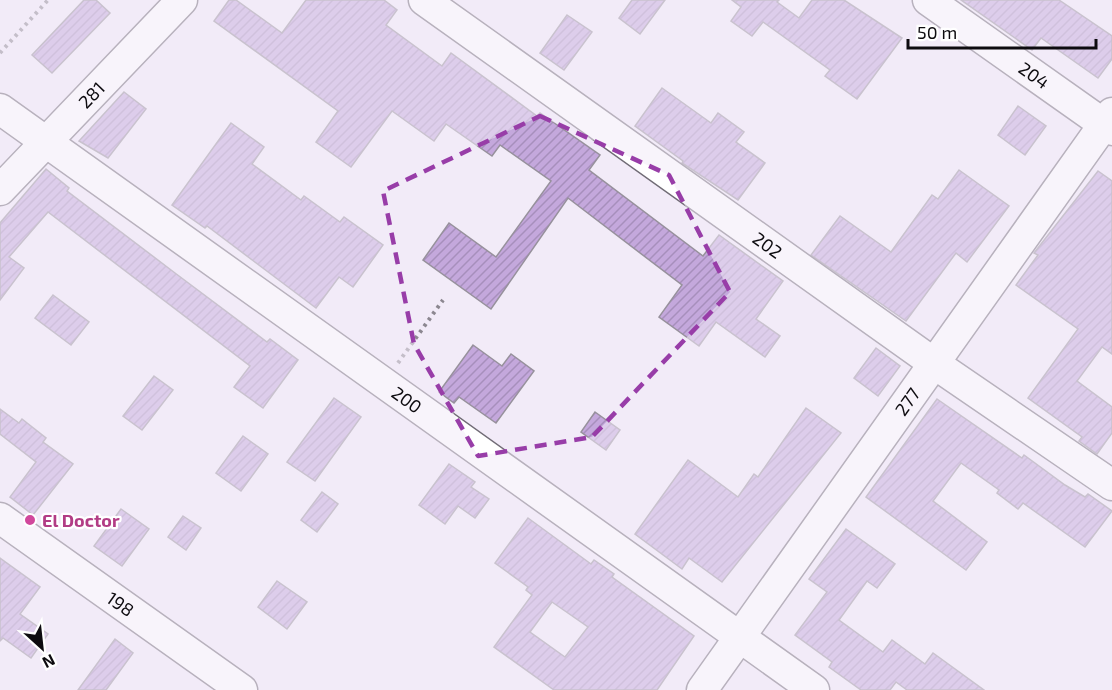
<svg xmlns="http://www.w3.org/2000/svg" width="1112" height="690" font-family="'Exo 2',sans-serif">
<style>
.building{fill:url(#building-hatch);stroke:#97919c;stroke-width:1.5;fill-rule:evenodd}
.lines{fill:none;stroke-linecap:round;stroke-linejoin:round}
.minor-casing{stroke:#716c76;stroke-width:33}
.path{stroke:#8c8790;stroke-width:4;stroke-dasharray:3 4.5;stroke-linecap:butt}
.minor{stroke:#fff;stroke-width:30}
.marked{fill:none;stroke:#983da8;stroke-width:4.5;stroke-dasharray:12 8;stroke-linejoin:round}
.hotel-dot{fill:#d1479c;stroke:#fff;stroke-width:2}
.labels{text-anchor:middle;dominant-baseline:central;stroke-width:4.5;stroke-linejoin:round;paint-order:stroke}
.street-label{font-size:18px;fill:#0d0b0f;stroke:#fff}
.hotel-label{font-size:18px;font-weight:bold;fill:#b23c85;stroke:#fff;text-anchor:start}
</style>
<defs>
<pattern id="building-hatch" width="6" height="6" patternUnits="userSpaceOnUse" patternTransform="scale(1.5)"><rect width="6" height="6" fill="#c4a8dc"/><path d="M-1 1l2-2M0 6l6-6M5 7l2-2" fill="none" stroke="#a78fbc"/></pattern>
</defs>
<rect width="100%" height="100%" fill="#f2ebf8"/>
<!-- building -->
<g class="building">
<polygon points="84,0 96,0 110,13 52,73 32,55"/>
<polygon points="229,0 236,0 282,33 306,0 384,0 397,10 386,25 442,66 451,53 537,116 540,113 600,155 589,170 703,256 719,235 783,281 756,319 780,336 765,357 716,322 699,346 659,317 682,285 568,198 491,309 423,260 449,223 496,257 551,181 500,145 492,156 446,124 434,141 392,111 351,167 316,142 338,111 214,21"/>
<polygon points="632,0 665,0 640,34 619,18"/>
<polygon points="732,0 779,0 777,2 799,18 812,0 844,0 902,38 857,99 825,76 830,70 763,22 752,36 731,21 741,7"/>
<polygon points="961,0 1059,0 1112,36 1112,59 1098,78 1041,38 1032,50"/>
<polygon points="567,15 592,32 564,70 540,53"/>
<polygon points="662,88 711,123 718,113 744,132 736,142 765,163 738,200 682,163 683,161 635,126"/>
<polygon points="124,92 146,109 108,158 79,141"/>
<polygon points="1018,106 1046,126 1025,155 998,135"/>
<polygon points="231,123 264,147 252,164 301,200 304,196 340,222 344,217 383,245 353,287 339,277 316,308 207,226 205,228 172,205"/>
<polygon points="46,169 69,188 67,191 175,273 267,342 270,339 298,360 263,408 234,387 250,366 48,212 9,257 24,268 0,300 0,223"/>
<polygon points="959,170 1009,206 967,262 956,253 906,321 811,255 840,216 891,252 932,195 938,199"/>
<polygon points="1098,171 1112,181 1112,354 1102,347 1077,381 1112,407 1112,433 1097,454 1079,441 1082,437 1028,398 1078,329 1016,285 1038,255 1034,253"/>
<polygon points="53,295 89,322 71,345 35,318"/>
<polygon points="473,345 502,366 511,354 534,371 496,423 459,397 454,403 439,392"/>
<polygon points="876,348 900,366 878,396 854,378"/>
<polygon points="154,376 173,390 142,430 123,416"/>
<polygon points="334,398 361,417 315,481 287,462"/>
<polygon points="937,399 1022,458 1024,455 1065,485 1085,497 1088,494 1112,511 1085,547 1023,503 1018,509 997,493 999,490 961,463 933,501 987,542 966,570 866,497"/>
<polygon points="806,408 841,433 722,582 689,558 682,569 635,534 688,460 738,497 754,474 758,477"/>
<polygon points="0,409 19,423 22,419 46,438 43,442 73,464 33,515 10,497 36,462 0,434"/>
<polygon points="595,412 620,430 606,450 581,432"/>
<polygon points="243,436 268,454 241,491 216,473"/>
<polygon points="449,464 475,482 471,487 489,499 475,518 458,506 445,524 419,505"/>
<polygon points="322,492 338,504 317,532 301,520"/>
<polygon points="121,509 149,529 122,566 94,546"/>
<polygon points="183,516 201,528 186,550 168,537"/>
<path d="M528 518 591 564 594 560 614 574 612 577 694 636 657 690H554L494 647 532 595 526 590 528 587 495 563ZM552 602 588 627 565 657 530 632Z"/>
<polygon points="846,529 895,564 877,588 867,581 839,620 883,652 892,640 925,664 933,653 984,690 907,690 896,682 890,690 861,690 829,667 832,662 795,635 827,592 809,579"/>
<polygon points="0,558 40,587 20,614 48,634 31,658 3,638 0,641"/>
<polygon points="277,581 307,602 287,629 258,607"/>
<polygon points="115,639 133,653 106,690 78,690"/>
</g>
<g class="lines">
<defs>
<g id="minor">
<path id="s1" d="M424 0 935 364 1112 485"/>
<path id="s2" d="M928 0 1112 130"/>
<path id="s3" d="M0 109 814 690"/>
<path id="s4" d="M0 190 182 0"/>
<path id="s5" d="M0 518 242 690"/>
<path id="s6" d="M702 690 1112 113"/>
</g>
</defs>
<!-- minor casing -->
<use href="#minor" class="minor-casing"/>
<!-- path -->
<g class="path">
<polyline points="0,53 48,0"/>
<polyline points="398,363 443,300"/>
</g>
<!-- minor -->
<use href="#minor" class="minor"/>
</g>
<!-- marked area -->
<path d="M0 0H1112V690H0ZM540 116 669 175 730 292 592 437 478 456 414 344 383 191Z" fill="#f2ebf8" fill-opacity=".55" fill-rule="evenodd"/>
<path class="marked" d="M540 116 669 175 730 292 592 437 478 456 414 344 383 191Z"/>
<!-- markers -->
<circle class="hotel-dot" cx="30" cy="520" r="6"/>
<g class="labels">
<!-- street labels -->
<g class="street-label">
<text stroke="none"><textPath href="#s2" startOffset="130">204</textPath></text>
<text stroke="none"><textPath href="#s4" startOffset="132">281</textPath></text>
<text stroke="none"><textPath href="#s1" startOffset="422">202</textPath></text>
<text stroke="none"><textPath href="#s3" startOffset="500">200</textPath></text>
<text stroke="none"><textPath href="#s6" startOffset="354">277</textPath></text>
<text stroke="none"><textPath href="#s5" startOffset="148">198</textPath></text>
</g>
<!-- hotel labels -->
<g class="hotel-label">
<text x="42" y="520">El Doctor</text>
</g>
</g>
<!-- north arrow -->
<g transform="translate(42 648) rotate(153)" stroke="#ffffff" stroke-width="4.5" paint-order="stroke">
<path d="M0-4.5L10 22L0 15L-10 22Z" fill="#0d0b0f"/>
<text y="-9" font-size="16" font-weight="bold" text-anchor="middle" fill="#0d0b0f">N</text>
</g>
<!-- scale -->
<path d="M908 39v9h188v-9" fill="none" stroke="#0d0b0f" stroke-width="3"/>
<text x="917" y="39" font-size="18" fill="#0d0b0f" stroke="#ffffff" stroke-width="4.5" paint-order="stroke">50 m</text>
</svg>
